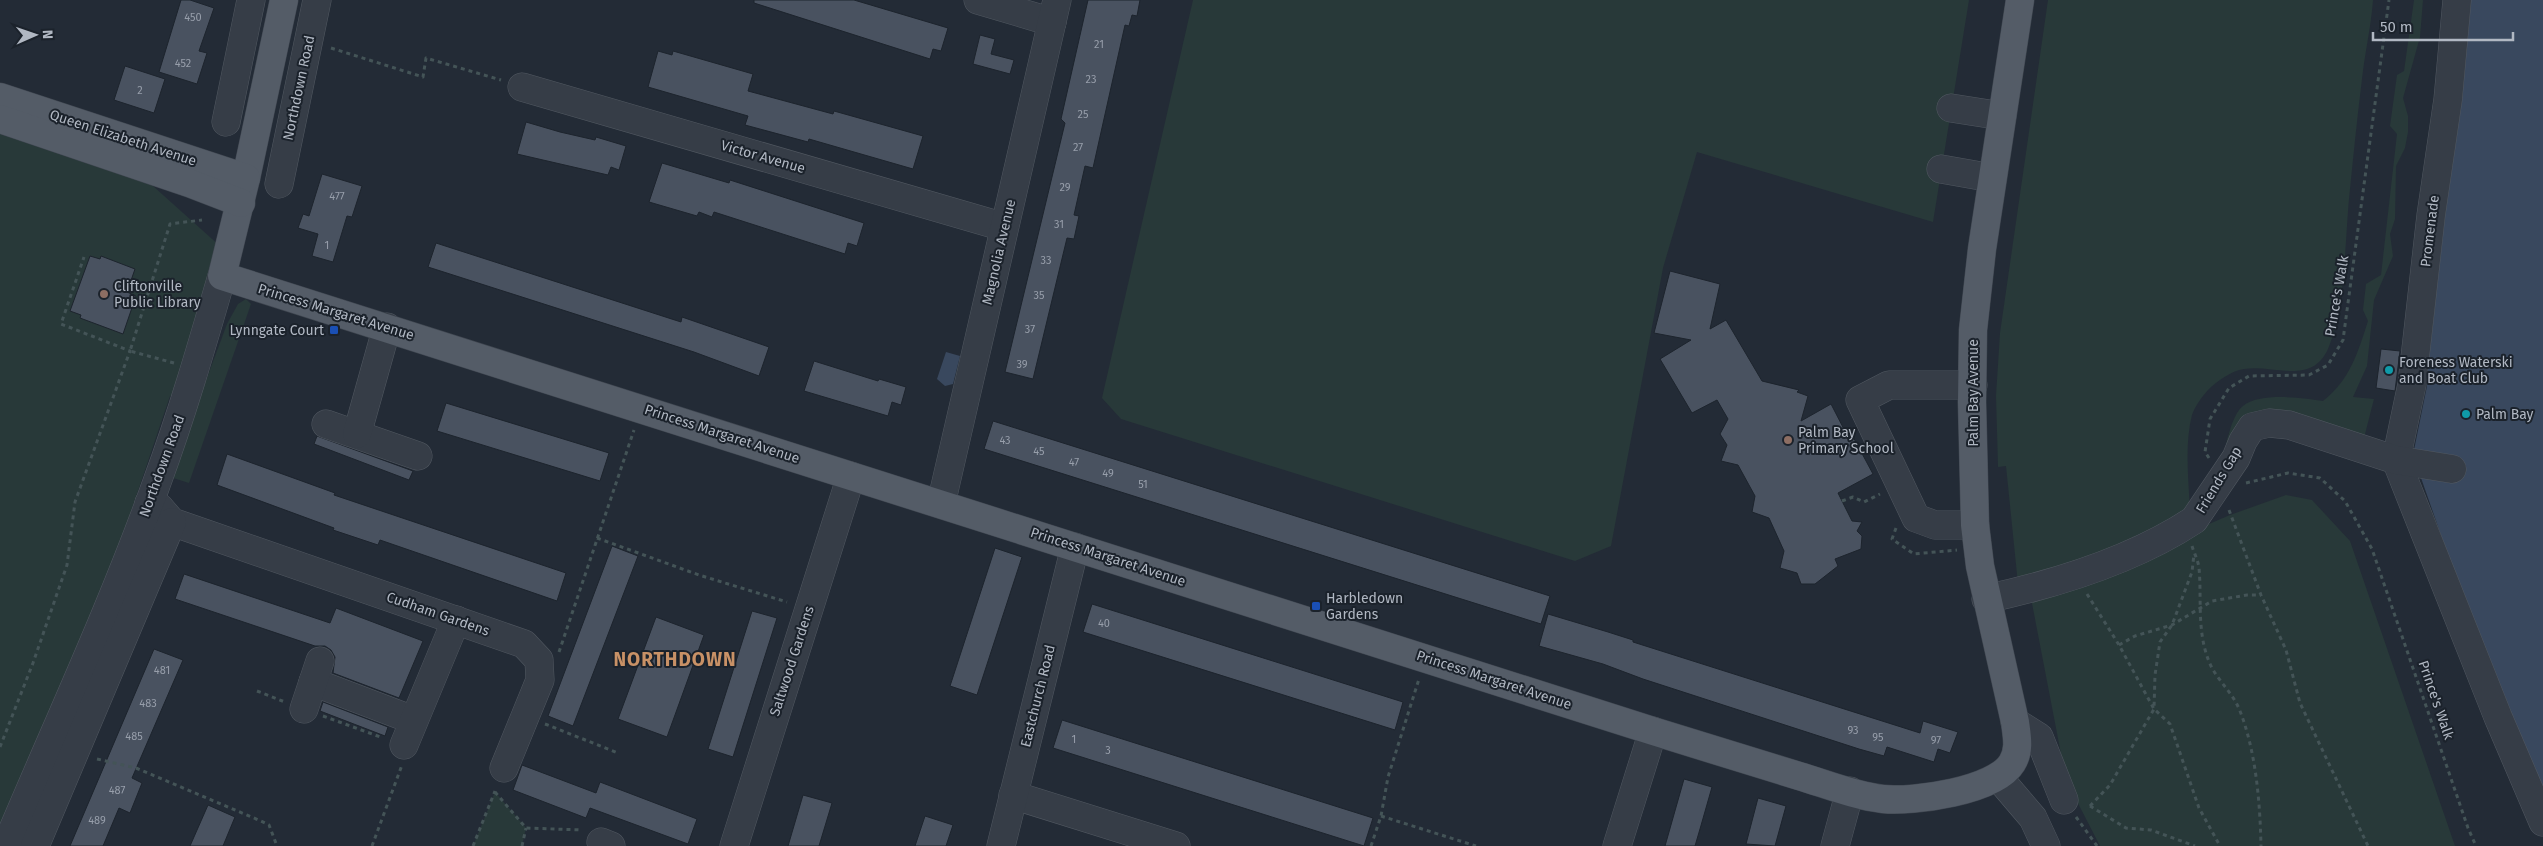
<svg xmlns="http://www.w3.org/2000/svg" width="2543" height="846" font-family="'Fira Sans',sans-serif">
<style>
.green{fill:#283939}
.water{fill:#39485e}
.building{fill:#495260;stroke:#1d242d}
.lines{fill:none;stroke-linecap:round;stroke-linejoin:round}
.minor-casing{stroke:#515861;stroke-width:29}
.major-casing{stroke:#3f4650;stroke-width:29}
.path{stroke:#445457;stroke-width:3;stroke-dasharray:4 4;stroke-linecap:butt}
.minor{stroke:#363d47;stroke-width:28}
.major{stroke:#545c67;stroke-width:28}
.education-dot{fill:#8d6e63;stroke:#1b222b;stroke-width:2}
.transit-dot{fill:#1a4fb4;stroke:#1b222b;stroke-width:2}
.culture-dot{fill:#0f9aa8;stroke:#1b222b;stroke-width:2}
.labels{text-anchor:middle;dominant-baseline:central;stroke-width:4;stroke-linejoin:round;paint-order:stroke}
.number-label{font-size:11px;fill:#979eaa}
.street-label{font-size:14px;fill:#b1b8c3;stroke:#1b222b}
.poi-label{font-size:14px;fill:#b1b8c3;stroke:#1b222b;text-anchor:start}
.district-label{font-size:19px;font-weight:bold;letter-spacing:1px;fill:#c89166;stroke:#1b222b}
</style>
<rect width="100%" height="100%" fill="#232b36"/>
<!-- green -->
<g class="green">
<polygon points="1193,0 1969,0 1933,222 1697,152 1663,268 1611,546 1575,561 1121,419 1102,398"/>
<path d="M2048 0H2373C2371 27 2365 52 2362 79 2357 119 2353 159 2349 199 2345 242 2345 310 2328 349 2311 386 2274 364 2244 369 2231 371 2217 381 2208 390 2202 397 2195 406 2192 415 2184 446 2189 482 2190 513L2185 518 2018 584 2006 466 1998 467 1996 396 2000 333Z"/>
<path d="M2414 0H2423L2420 37 2403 98 2408 116V132L2405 148 2396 166 2395 219 2390 234 2393 256 2374 300 2367 366 2353 397 2374 399 2364 438 2282 416 2228 456C2224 446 2227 440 2230 430 2232 423 2237 410 2243 406 2260 392 2303 398 2323 401 2350 380 2358 352 2368 321L2363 310 2366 284 2381 275 2397 134 2390 126 2397 75 2404 71Z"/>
<polygon points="0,127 134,169 221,247 175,397 170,396 116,556 0,833"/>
<polygon points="246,299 251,304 189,483 170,477 227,324 238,304"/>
<polygon points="2286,495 2312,500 2350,541 2455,846 2100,846 2066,780 2031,598 2053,591 2230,515"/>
<polygon points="495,792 526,828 522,846 473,846"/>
</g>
<!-- water -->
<g class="water">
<polygon points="2466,0 2543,0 2543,801 2483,655 2413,455 2427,386 2428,342"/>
<polygon points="946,352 960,356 953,384 945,386 937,379"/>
</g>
<!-- building -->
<g class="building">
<polygon points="181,0 190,0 214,8 199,51 207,53 197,84 159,72"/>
<polygon points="754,0 854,0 948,28 941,51 933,49 930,59 754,3"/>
<polygon points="1088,0 1140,0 1137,16 1132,15 1129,26 1125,25 1093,168 1085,166 1074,215 1079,216 1074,239 1067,238 1033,379 1005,372 1065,123 1061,119"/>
<polygon points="980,35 995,39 991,54 1014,60 1010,74 973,64"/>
<polygon points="658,51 672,55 673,51 753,74 748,91 833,114 834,111 923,136 913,169 809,139 808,142 745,125 748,116 648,87"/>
<polygon points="125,66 165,79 154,113 114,100"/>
<polygon points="526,122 560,132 595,140 596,137 626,146 619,170 611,167 608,175 517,154"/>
<polygon points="662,163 729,183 730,180 864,223 857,246 848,243 845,254 714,212 712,217 699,212 697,216 649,202"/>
<polygon points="322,174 362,186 352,217 347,216 333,262 312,256 318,234 298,228 303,214 309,216"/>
<polygon points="436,243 681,322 682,317 769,347 759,376 694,352 428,267"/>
<polygon points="90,256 100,259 101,256 135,269 127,292 136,296 123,334 80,318 81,315 70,311"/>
<polygon points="1670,271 1720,284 1710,329 1726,320 1762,381 1799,390 1797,392 1808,396 1801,421 1831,404 1847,435 1851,433 1873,474 1838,493 1852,521 1862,522 1857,531 1862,536 1861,549 1835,559 1838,566 1815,584 1801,584 1797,573 1780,568 1784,551 1769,518 1752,512 1755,496 1738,465 1721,461 1727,445 1720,434 1728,419 1717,400 1692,413 1660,359 1691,340 1654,333"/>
<polygon points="2381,349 2400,351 2395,391 2376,388"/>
<polygon points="814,361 878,381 879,379 906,387 901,405 892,402 888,416 804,391"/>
<polygon points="446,403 609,453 600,481 437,431"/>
<polygon points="993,421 1550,596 1541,624 984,449"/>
<polygon points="317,436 413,471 409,480 314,444"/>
<polygon points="227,454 335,493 334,495 566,573 557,601 380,540 378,545 333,530 334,528 217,485"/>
<polygon points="612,546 638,556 573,726 548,716"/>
<polygon points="995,548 1022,557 977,695 950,686"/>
<polygon points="184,574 330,623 336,608 423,641 399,698 333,673 335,657 331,650 325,646 315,646 175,599"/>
<polygon points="1092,604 1403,702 1395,730 1083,632"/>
<polygon points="752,611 777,618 733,757 708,749"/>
<polygon points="1548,614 1608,632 1633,640 1633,642 1920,733 1923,721 1958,732 1950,753 1938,749 1934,762 1887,747 1884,756 1859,749 1643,679 1603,664 1539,646"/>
<polygon points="656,617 704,635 667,737 618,719"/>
<polygon points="154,649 183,660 132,778 142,783 130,813 119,808 103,846 70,846"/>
<polygon points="323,702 388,727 385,736 320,711"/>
<polygon points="1062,720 1373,818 1364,846 1053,748"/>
<polygon points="522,765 596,793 600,782 697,819 688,844 590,808 586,818 513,790"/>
<polygon points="1684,779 1712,787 1700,829 1695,846 1665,846"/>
<polygon points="803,795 832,803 819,846 788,846"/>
<polygon points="1758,798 1786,806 1775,846 1746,844"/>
<polygon points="208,805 235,817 223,846 190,846"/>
<polygon points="925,816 953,825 946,846 915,846"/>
</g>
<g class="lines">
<defs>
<g id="minor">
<polyline points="978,0 1052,22"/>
<polyline points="522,87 1004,227"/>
<polyline points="1951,108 2002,116"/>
<polyline points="226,122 251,0"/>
<polyline points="1941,169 1992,178"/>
<polyline points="279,184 317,0"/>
<polyline points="1973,385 1889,385 1860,400 1916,518 1935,525 1975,525"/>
<polyline points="326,424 418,456"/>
<polyline points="357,434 387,327"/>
<polyline points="2396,460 2412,384 2431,215 2448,99 2457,0"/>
<polyline points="2396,460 2498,717 2543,822"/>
<polyline points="149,503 159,507 172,522 524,644 539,660 540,680 504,768"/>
<polyline points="941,504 1057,0"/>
<path d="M1986 599C2055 584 2135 559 2194 520L2236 458 2243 441 2252 427 2269 423 2289 425 2396 460 2452 469"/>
<polyline points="313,682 413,720"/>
<polyline points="304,709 320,661"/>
<polyline points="2015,722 2039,737 2064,800"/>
<polyline points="404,745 456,620"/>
<polyline points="1998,777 2033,818 2046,846"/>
<polyline points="1013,795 1176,846"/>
<polyline points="601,842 611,846"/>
<path d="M6 846C57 725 113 605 157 482 182 414 202 345 222 276"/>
<polyline points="35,846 172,522"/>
<polyline points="734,846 851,476"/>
<polyline points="1001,846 1075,547"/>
<polyline points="1617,846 1653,731"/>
<polyline points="1835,846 1850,791"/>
</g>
<g id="major">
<path d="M284 0 246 178 222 276 1653 731C1701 746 1750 761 1799 776 1826 784 1855 796 1883 799 1914 802 1995 791 2012 763 2020 750 2017 737 2015 722L1980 566 1975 525 1972 402 1973 330 1982 249 2020 0"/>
<polyline points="0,97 246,178"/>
<polyline points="0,119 189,183 241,203"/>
</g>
</defs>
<!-- minor casing -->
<use href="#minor" class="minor-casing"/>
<!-- major casing -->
<use href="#major" class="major-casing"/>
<!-- path -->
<g class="path">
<polyline points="331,48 423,77 426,58 501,80"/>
<polyline points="174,363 130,351 170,224 202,220"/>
<polyline points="2209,458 2205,452 2210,419 2229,388 2249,376 2309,375 2328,365 2343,340 2389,0"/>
<polyline points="2246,483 2288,473 2320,478 2345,501 2372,549 2468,828 2476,846"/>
<polyline points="1842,501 1853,497 1864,502 1880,494"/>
<polyline points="2229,510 2261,595 2286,650 2300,703 2368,846"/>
<polyline points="1896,528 1892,539 1914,554 1957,550"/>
<polyline points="597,538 699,575 787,602"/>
<path d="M2192 546C2194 553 2198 560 2199 568 2202 600 2196 634 2211 666 2219 682 2233 693 2240 711 2256 752 2260 802 2261 846"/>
<polyline points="2087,594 2119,645 2154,709 2170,724 2199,808 2220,846"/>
<polyline points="2119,645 2135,636 2172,625 2212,601 2247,595 2261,595"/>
<polyline points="559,652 634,430"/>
<polyline points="257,691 285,702"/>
<polyline points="323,716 383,738"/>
<polyline points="545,724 618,753"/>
<polyline points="0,747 33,663 67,565 75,502 130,351 61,324 84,257"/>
<polyline points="97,759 136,768 261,821 269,825 277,846"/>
<polyline points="495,792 526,828 582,830"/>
<polyline points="2090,806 2110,785 2154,709 2155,675 2160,642 2172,625 2192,572 2194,554"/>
<polyline points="2090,806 2126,828 2151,830 2195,846"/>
<polyline points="1381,816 1476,846"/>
<polyline points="2076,817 2097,846"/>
<polyline points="372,846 402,765"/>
<polyline points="473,846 495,791"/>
<polyline points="522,846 526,828"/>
<polyline points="1371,846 1381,816 1388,777 1419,679"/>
</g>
<!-- minor -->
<use href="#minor" class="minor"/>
<!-- major -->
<use href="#major" class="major"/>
</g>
<!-- markers -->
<g class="education-dot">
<circle cx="104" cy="294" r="5"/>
<circle cx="1788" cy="440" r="5"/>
</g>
<g class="transit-dot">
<rect x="329" y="325" width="10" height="10" rx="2.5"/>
<rect x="1311" y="601" width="10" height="10" rx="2.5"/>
</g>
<g class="culture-dot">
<circle cx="2389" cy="370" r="5"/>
<circle cx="2466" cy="414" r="5"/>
</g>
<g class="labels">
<!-- number labels -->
<g class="number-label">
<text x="193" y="17">450</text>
<text x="1099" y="44">21</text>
<text x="183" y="63">452</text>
<text x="1091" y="79">23</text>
<text x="140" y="90">2</text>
<text x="1083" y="114">25</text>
<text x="1078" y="147">27</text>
<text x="1065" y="187">29</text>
<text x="337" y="196">477</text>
<text x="1059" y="224">31</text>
<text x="327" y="245">1</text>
<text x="1046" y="260">33</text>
<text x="1039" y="295">35</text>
<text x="1030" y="329">37</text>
<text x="1022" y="364">39</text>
<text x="1005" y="440">43</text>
<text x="1039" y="451">45</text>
<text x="1074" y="462">47</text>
<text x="1108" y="473">49</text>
<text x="1143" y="484">51</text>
<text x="1104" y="623">40</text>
<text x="162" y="670">481</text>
<text x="148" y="703">483</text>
<text x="1853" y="730">93</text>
<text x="134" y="736">485</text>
<text x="1878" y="737">95</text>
<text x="1074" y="739">1</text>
<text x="1936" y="740">97</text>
<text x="1108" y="750">3</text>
<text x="117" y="790">487</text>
<text x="97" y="820">489</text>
</g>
<!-- street labels -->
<g class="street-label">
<text transform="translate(299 88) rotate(-78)">Northdown Road</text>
<text transform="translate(123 138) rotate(18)">Queen Elizabeth Avenue</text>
<text transform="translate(763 157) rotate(16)">Victor Avenue</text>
<text transform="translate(2430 231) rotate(-83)">Promenade</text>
<text transform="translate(999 252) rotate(-77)">Magnolia Avenue</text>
<text transform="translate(2337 296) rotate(-80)">Prince's Walk</text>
<text transform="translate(336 312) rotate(17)">Princess Margaret Avenue</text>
<text transform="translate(1973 393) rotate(-90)">Palm Bay Avenue</text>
<text transform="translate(722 434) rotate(18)">Princess Margaret Avenue</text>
<text transform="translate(162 466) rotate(-70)">Northdown Road</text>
<text transform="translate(2219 480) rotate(-59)">Friends Gap</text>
<text transform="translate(1108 557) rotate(18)">Princess Margaret Avenue</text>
<text transform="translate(438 614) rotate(19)">Cudham Gardens</text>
<text transform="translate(792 661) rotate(-72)">Saltwood Gardens</text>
<text transform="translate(1494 680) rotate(18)">Princess Margaret Avenue</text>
<text transform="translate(1038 696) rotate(-76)">Eastchurch Road</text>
<text transform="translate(2436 700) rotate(71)">Prince's Walk</text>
</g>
<!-- poi labels -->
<g class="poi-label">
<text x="114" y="286">Cliftonville<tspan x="114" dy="16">Public Library</tspan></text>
<text x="324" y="330" text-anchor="end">Lynngate Court</text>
<text x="2399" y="362">Foreness Waterski<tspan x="2399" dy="16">and Boat Club</tspan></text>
<text x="2476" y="414">Palm Bay</text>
<text x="1798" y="432">Palm Bay<tspan x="1798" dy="16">Primary School</tspan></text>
<text x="1326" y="598">Harbledown<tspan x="1326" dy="16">Gardens</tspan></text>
</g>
<!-- district labels -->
<g class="district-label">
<text x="675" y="659">NORTHDOWN</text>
</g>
</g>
<!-- north arrow -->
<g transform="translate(35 35) rotate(88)" stroke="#1b222b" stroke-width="4" paint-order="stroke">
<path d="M0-4L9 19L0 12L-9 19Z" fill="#b1b8c3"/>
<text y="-8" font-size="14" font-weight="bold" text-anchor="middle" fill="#b1b8c3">N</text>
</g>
<!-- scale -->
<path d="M2373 32v8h140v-8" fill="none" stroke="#b1b8c3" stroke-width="2.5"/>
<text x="2380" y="32" font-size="15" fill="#b1b8c3" stroke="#1b222b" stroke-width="4" paint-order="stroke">50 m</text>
</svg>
